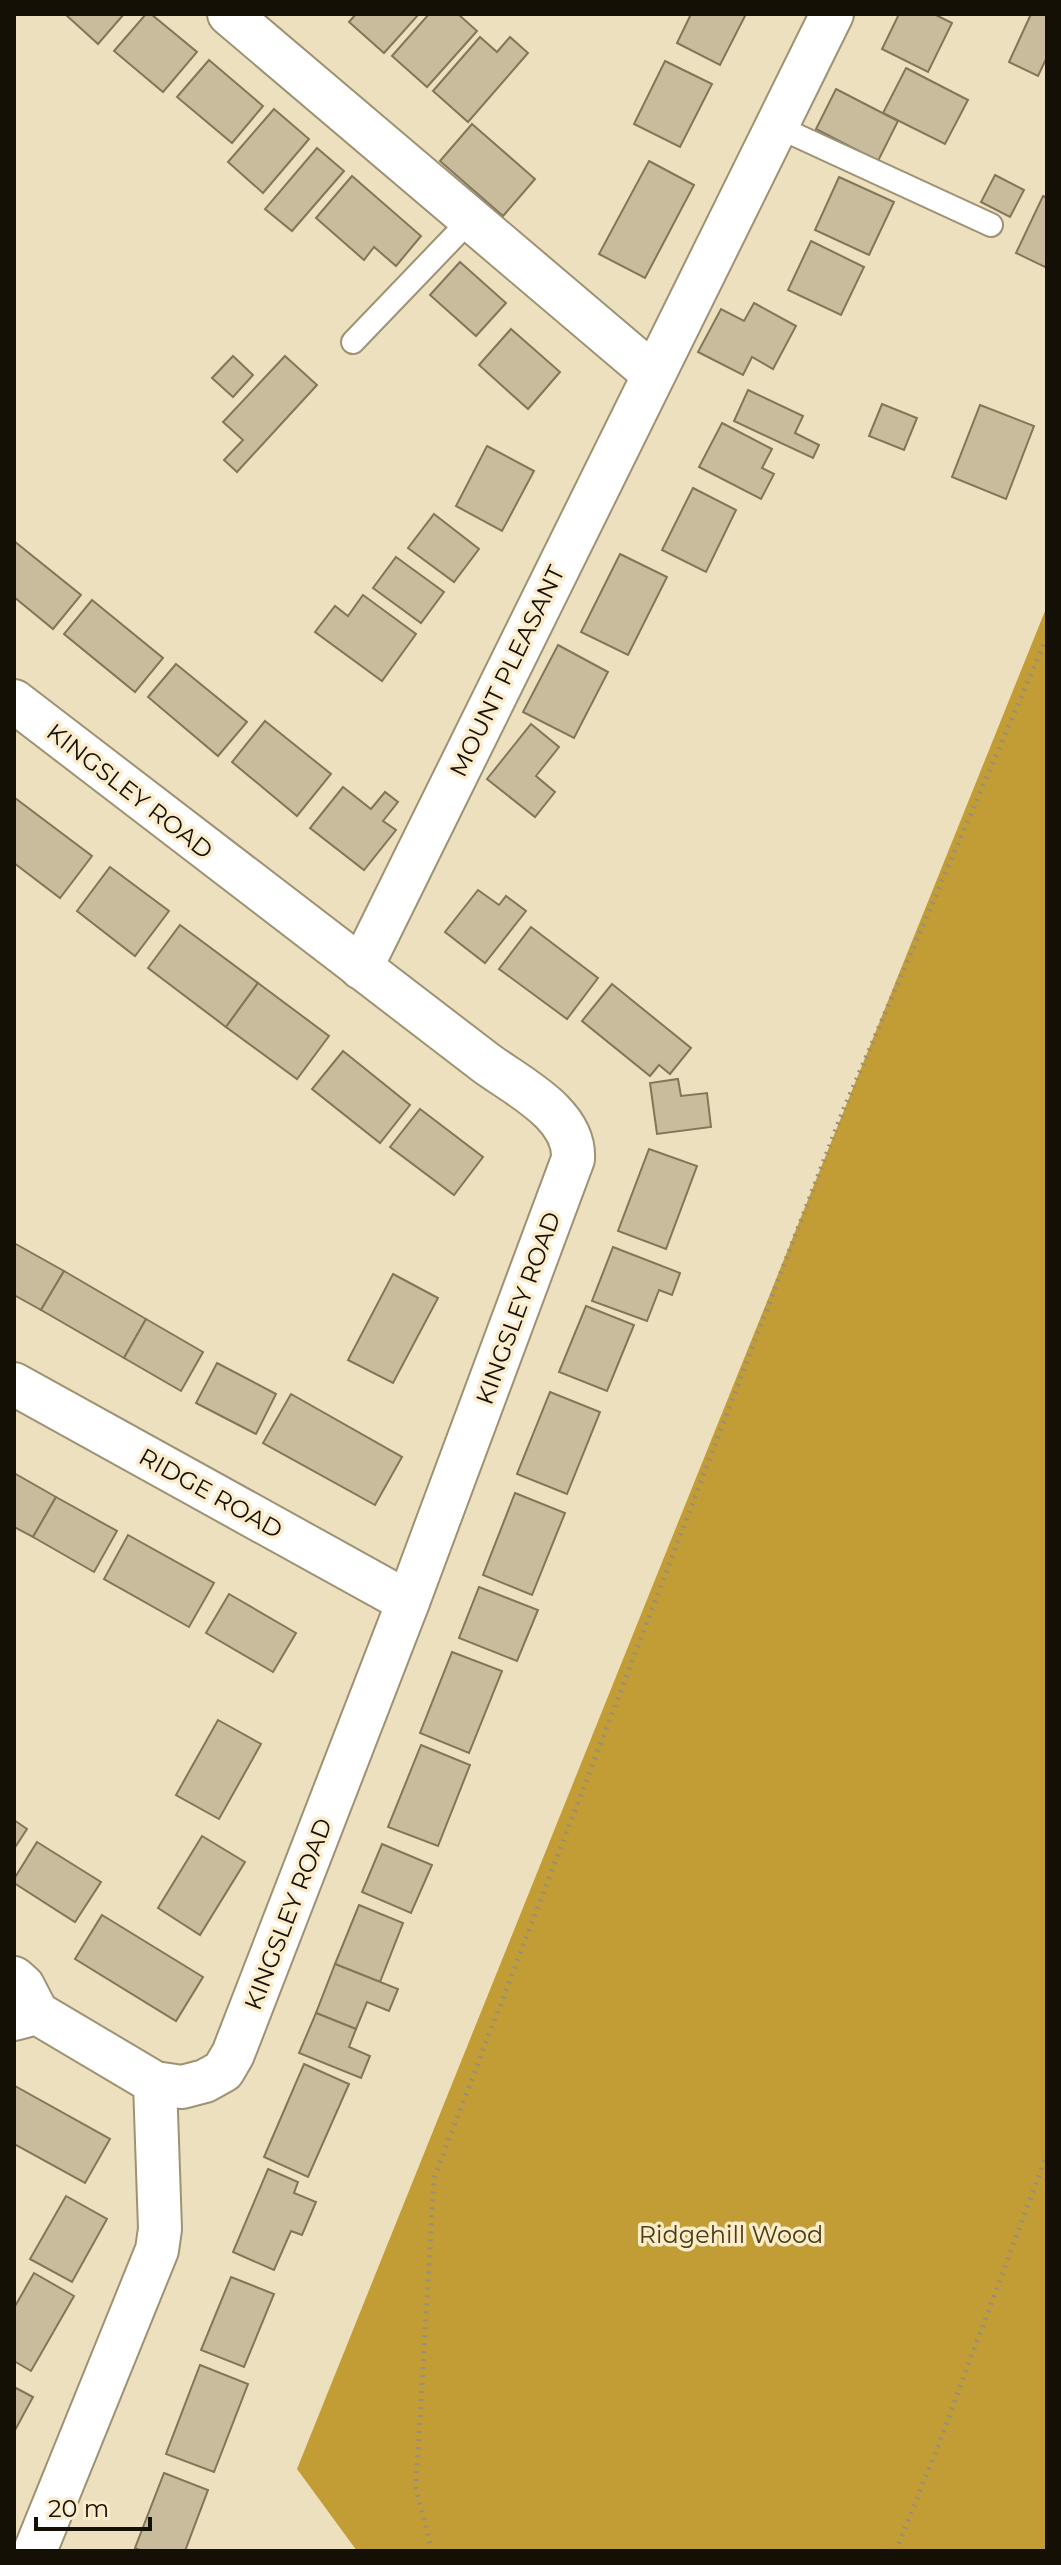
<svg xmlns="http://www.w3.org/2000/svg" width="1061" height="2565" font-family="Montserrat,sans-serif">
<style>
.forest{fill:#c29d35}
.building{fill:#c8bc9c;stroke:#827659;stroke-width:2}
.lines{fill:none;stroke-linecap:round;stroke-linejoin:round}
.service-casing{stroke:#9e9273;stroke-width:26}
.minor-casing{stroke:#9e9273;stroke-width:46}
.path{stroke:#998f77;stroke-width:5;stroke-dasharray:2 6;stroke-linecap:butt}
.service{stroke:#fff;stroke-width:22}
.minor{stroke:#fff;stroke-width:42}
.labels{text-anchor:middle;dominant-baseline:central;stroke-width:7;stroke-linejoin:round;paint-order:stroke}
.street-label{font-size:24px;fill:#151005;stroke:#fbedcc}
.park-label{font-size:24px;fill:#4b3b10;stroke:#fbedcc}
</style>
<rect width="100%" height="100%" fill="#ede0bf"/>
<!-- forest -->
<polygon class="forest" points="1047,606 1047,2551 357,2551 297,2469"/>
<!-- building -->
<g class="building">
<polygon points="65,14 124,14 98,44"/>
<polygon points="146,14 151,14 197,52 163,92 114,51"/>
<polygon points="356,14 419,14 384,53 349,22"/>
<polygon points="429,14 458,14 477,31 427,87 392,56"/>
<polygon points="691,14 746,14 720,65 677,43"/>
<polygon points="899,14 934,14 952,23 928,72 882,49"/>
<polygon points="1031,14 1047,14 1047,57 1038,76 1009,62"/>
<polygon points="480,37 497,52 510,37 528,53 468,122 433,91"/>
<polygon points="209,60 263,106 232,143 177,97"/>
<polygon points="665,61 712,84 680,147 634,124"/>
<polygon points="906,68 968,100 945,144 883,113"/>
<polygon points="836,89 898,121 878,161 816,129"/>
<polygon points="274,109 309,139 263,193 228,162"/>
<polygon points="472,124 535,179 503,216 440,161"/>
<polygon points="317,148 344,171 292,231 265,209"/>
<polygon points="649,161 694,185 645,278 599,254"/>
<polygon points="995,175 1024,190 1010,217 981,202"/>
<polygon points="352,176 421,236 396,266 374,247 364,260 316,218"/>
<polygon points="839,177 894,202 869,255 815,230"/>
<polygon points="1043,196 1047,198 1047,268 1016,253"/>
<polygon points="811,241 864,267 841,315 788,290"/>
<polygon points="460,262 506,303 476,336 430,295"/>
<polygon points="754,303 796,326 773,369 752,357 743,375 698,352 721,309 744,321"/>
<polygon points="511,329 560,372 528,409 479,365"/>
<polygon points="233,356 253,375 233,397 212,378"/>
<polygon points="285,356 317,385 237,472 224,460 243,440 223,422"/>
<polygon points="748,390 803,416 795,433 819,445 813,458 734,421"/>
<polygon points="882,404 917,418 904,450 869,436"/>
<polygon points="980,405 1034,426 1006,499 952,477"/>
<polygon points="722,423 772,449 762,468 774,474 761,499 699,467"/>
<polygon points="487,446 534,471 502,531 456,506"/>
<polygon points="693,488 736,510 706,572 662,550"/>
<polygon points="434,514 479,549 454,582 408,548"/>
<polygon points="14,541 81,595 53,629 14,597"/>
<polygon points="620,554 667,577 628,655 581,632"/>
<polygon points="396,557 444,592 421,623 373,588"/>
<polygon points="363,595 416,634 382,681 315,632 335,606 348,616"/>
<polygon points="92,600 163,658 135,692 64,634"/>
<polygon points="558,645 608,672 574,738 523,712"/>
<polygon points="176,664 247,722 218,756 148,697"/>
<polygon points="265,721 331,774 297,816 232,762"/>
<polygon points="531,724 559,747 536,776 555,792 535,817 487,779"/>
<polygon points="343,787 371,809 385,792 398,802 383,821 396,830 364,870 310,828"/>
<polygon points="15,798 92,856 60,898 14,863"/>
<polygon points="110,867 169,911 135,956 77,911"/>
<polygon points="478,890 499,905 506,896 526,911 485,963 445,932"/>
<polygon points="180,925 258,983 226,1027 148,968"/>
<polygon points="531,927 598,978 567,1019 499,969"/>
<polygon points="258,983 329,1036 297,1079 226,1027"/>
<polygon points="612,984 691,1048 670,1074 659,1065 650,1076 582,1021"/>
<polygon points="343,1051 410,1105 380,1143 312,1089"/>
<polygon points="678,1079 681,1096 707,1093 711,1127 657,1134 650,1083"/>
<polygon points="420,1109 483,1157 454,1195 390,1147"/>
<polygon points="649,1149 697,1166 666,1249 618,1231"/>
<polygon points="14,1243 64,1271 41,1310 14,1295"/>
<polygon points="613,1247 680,1273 672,1295 659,1290 647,1321 592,1301"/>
<polygon points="64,1271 146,1319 124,1358 41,1310"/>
<polygon points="393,1274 438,1298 393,1383 348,1360"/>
<polygon points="586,1306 634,1325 607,1391 559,1372"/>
<polygon points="146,1319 203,1352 181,1391 124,1358"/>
<polygon points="217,1363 276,1394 256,1434 196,1403"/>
<polygon points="550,1392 600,1412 567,1494 517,1474"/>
<polygon points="291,1394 402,1457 375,1505 263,1443"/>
<polygon points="14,1473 56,1497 33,1537 14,1527"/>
<polygon points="515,1493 565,1513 532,1595 483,1575"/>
<polygon points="56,1497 117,1531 94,1572 33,1537"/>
<polygon points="128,1535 214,1583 189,1627 104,1579"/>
<polygon points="479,1587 538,1610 517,1661 459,1638"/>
<polygon points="229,1594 296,1633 273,1672 206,1633"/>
<polygon points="452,1652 502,1671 469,1753 420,1733"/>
<polygon points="218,1720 261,1744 219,1819 176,1795"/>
<polygon points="421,1745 470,1765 438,1846 388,1827"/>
<polygon points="14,1820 27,1829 14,1849"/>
<polygon points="202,1836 245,1862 200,1935 158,1908"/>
<polygon points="37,1842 101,1882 75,1922 14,1883 14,1879"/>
<polygon points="382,1844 432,1865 411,1913 362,1892"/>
<polygon points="359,1905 403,1923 380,1982 335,1964"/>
<polygon points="102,1915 203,1977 176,2021 75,1959"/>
<polygon points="335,1964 398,1989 389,2011 367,2002 356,2029 316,2013"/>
<polygon points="316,2013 356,2029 349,2047 370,2056 361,2078 299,2053"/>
<polygon points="304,2064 349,2084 308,2177 264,2157"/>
<polygon points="15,2086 110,2139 85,2183 14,2144"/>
<polygon points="268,2169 298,2182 294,2193 316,2202 302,2235 291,2231 274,2270 233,2252"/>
<polygon points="66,2196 107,2219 72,2282 30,2259"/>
<polygon points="34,2273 74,2296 31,2371 14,2361 14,2308"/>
<polygon points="231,2277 274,2294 244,2367 201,2350"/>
<polygon points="200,2365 248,2384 214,2472 166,2454"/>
<polygon points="14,2387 33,2397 14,2432"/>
<polygon points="164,2473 208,2490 185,2551 142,2551 135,2548"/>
</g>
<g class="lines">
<defs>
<g id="service">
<polyline points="776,126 991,225"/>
<polyline points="353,342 471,219"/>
</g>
<g id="minor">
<polyline points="229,14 653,374"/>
<path d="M14 701 486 1063C517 1086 576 1114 573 1159L408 1602 233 2054 223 2071 205 2081 182 2087 155 2083 37 2013 14 2019"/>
<polyline points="361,968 832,14"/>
<polyline points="14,1384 408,1602"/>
<polyline points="14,1978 23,1986 37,2013"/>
<polyline points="35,2551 157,2250 160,2229 155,2083"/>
</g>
</defs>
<!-- service casing -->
<use href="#service" class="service-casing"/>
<!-- minor casing -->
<use href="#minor" class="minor-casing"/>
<!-- path -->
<g class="path">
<polyline points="432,2551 416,2488 434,2178 843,1111 1047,637"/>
<polyline points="896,2551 938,2446 1047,2154"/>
</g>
<!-- service -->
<use href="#service" class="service"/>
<!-- minor -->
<use href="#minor" class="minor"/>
</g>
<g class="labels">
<!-- street labels -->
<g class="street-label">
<text transform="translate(507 671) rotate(-64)">MOUNT PLEASANT</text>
<text transform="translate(130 791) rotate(38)">KINGSLEY ROAD</text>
<text transform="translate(518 1308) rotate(-70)">KINGSLEY ROAD</text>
<text transform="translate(211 1493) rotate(29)">RIDGE ROAD</text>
<text transform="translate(288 1914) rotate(-69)">KINGSLEY ROAD</text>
</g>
<!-- park labels -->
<g class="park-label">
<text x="731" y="2234">Ridgehill Wood</text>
</g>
</g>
<!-- border -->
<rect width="1061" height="2565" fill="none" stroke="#151005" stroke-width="32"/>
<!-- scale -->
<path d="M36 2517v12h114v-12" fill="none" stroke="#151005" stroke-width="4"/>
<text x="48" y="2517" font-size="24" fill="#151005" stroke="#fbedcc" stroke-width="6" paint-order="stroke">20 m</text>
</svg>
